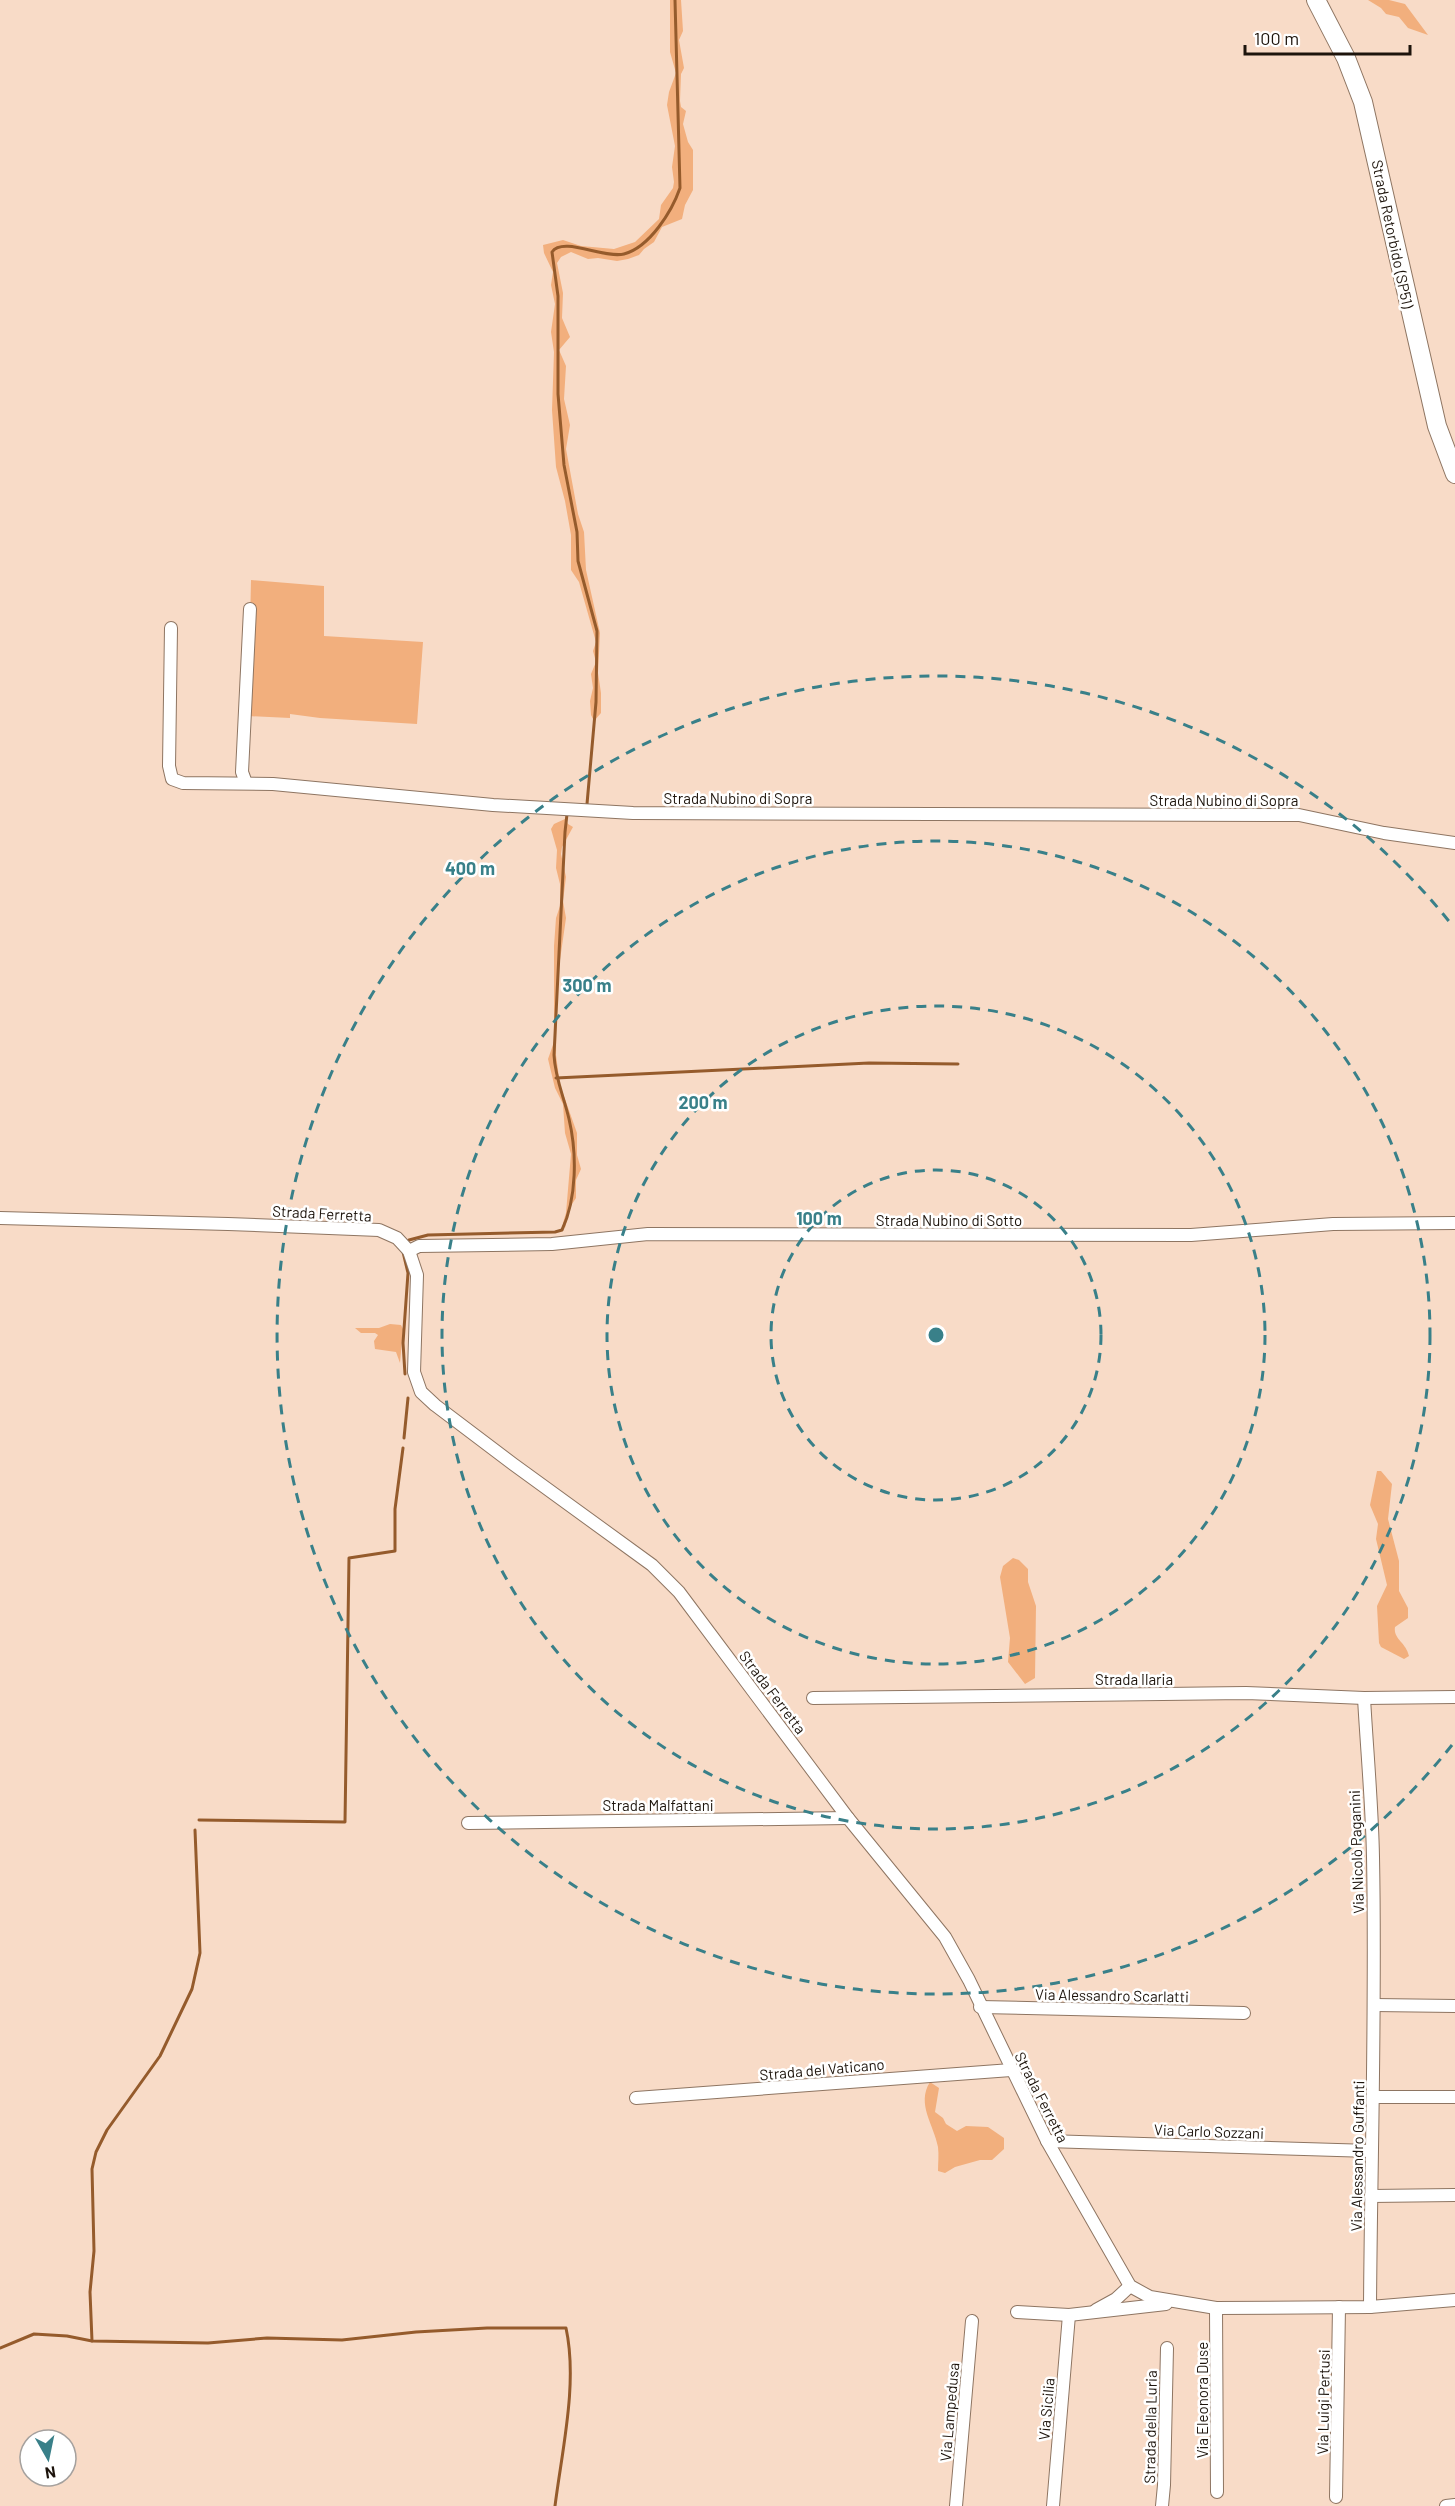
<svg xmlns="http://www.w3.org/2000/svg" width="1455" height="2506" font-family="Barlow,sans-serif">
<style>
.green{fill:#f2af7d}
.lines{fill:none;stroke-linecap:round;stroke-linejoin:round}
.stream{stroke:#955b2c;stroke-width:3}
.street-casing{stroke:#8e7562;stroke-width:14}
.secondary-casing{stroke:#8e7562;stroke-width:20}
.street{stroke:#fff;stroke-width:12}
.secondary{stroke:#fff;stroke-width:18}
.ring{fill:none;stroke:#398089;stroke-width:3;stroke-dasharray:10 8}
.labels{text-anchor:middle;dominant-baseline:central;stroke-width:5;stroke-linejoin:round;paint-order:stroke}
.street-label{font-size:15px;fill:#1d140c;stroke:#fff}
.centre{fill:#398089;stroke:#fff;stroke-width:3}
.ring-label{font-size:18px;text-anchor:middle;font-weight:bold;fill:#398089;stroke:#fff;stroke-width:5;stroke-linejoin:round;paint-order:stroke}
</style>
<rect width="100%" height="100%" fill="#f8dbc7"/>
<!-- green -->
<g class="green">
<polygon points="670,0 681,0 683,31 679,40 684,68 681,74 680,101 681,107 686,111 683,124 688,142 693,150 693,190 685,205 682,219 662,227 654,242 644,249 639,255 628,259 617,261 598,258 588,259 571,252 561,257 557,263 563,293 562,318 570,337 559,350 566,366 564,399 570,425 566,449 578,514 584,532 586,570 600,633 598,673 601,693 601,713 594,721 591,715 590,701 593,688 591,674 596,662 593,651 596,642 579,582 571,570 571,535 565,501 556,467 552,410 554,352 551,332 555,304 551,285 553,272 544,253 543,245 563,240 581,246 614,249 635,242 659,219 661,205 673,188 674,182 672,167 675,146 667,105 669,92 676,73 670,52"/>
<polygon points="1368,0 1389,0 1405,4 1428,35 1408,28 1399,17 1386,14 1381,8"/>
<polygon points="251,580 324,586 324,636 423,642 417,724 320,718 290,714 290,718 248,716"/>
<polygon points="565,819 568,824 573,827 562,847 561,854 566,877 563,901 566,918 557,981 556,1055 560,1085 577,1133 577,1155 581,1169 576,1180 576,1198 570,1207 565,1228 563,1223 566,1213 571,1154 565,1133 563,1104 555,1088 548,1059 554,1042 554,946 556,918 560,906 560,884 556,868 557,850 551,829 554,824"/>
<polygon points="390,1324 401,1325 403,1329 400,1363 396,1352 375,1349 374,1341 378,1335 375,1333 361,1333 355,1328 379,1328"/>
<path d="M1377 1471H1381L1392 1484 1388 1519 1399 1561V1591L1408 1608V1618L1395 1627C1393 1639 1406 1642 1409 1656L1404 1659 1381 1647 1379 1643 1377 1606 1387 1585 1376 1539 1378 1524 1370 1505Z"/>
<polygon points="1013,1558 1019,1560 1028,1569 1028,1582 1036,1606 1035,1678 1025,1684 1008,1662 1010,1638 1000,1577 1003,1566"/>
<path d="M930 2082 939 2088 935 2112 943 2118 946 2124 957 2131 966 2126 988 2127 1004 2138V2149L992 2160H980L955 2167 945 2173 938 2171C938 2163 939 2155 938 2147 934 2125 916 2104 930 2082Z"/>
</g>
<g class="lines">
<!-- stream -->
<g class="stream">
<path d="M587 804 596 702 597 631 578 561 577 532 564 465 558 394V296L552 252C563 236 604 259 624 254 650 247 672 211 680 188L675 0"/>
<polyline points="556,1078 869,1063 958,1064"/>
<path d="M409 1240 428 1235 555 1232 562 1230C577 1198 577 1153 569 1119 564 1097 555 1078 554 1055L565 832 567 814H570"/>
<polyline points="403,1252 408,1273 403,1343 405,1374"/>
<polyline points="404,1438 408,1398"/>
<polyline points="199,1820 345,1822 349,1558 395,1551 395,1509 403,1448"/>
<polyline points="92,2341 90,2292 94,2251 92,2169 96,2152 107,2130 160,2056 192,1989 200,1953 195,1830"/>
<path d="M0 2348 34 2334 67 2336 92 2341 208 2343 267 2338 342 2340 416 2332 487 2328H566C578 2383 562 2450 555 2506"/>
</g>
<defs>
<g id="street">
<polyline points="171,628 169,766 172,779 183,783 273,784 493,805 633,813 1299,815 1384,833 1455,843"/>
<polyline points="246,783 242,772 250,609"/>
<polyline points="0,1218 228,1224 379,1230 397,1238 409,1251 417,1275 414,1372 421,1392 435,1405 513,1464 652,1565 679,1592 848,1818 945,1937 969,1980 1047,2141 1130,2286 1150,2297 1216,2308 1370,2307 1455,2300"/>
<polyline points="409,1251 419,1246 552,1244 648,1234 1191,1235 1333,1224 1455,1223"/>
<polyline points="813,1698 1246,1693 1364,1698 1455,1697"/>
<path d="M1364 1698C1367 1751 1372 1804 1373 1857 1376 2007 1371 2157 1370 2307"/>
<polyline points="468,1823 848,1818"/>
<polyline points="1374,2005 1455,2006"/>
<polyline points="980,2007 1244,2013"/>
<polyline points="1374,2097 1455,2097"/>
<polyline points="636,2098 1011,2070"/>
<polyline points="1047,2141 1371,2151"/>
<polyline points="1371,2196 1455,2195"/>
<polyline points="1216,2308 1217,2492"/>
<polyline points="1096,2310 1116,2299 1130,2286"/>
<polyline points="1017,2312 1069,2315 1166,2304"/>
<polyline points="1336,2497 1339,2307"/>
<polyline points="956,2506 972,2321"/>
<polyline points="1053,2506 1069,2315"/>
<polyline points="1162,2506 1164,2485 1167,2348"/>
<polyline points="1446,2506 1455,2505"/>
</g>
<polyline id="secondary" points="1316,0 1346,58 1363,102 1437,426 1455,474"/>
</defs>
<!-- street casing -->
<use href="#street" class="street-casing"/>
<!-- secondary casing -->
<use href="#secondary" class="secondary-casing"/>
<!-- street -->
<use href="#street" class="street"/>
<!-- secondary -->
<use href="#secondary" class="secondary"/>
</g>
<!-- distance rings -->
<g class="ring">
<circle cx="936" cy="1335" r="165"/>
<circle cx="936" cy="1335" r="329"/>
<circle cx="936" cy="1335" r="494"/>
<path d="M1452 1745A659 659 0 1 1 1452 925"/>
</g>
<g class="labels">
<!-- street labels -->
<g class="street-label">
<text transform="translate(1393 234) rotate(78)">Strada Retorbido (SP51)</text>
<text x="738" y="798">Strada Nubino di Sopra</text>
<text x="1224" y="800">Strada Nubino di Sopra</text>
<text transform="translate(322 1213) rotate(3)">Strada Ferretta</text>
<text x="949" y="1220">Strada Nubino di Sotto</text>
<text x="1134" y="1679">Strada Ilaria</text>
<text transform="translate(773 1692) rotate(53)">Strada Ferretta</text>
<text x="658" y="1805">Strada Malfattani</text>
<text transform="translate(1356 1852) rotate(-92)">Via Nicolò Paganini</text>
<text transform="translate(1112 1995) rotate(1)">Via Alessandro Scarlatti</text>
<text transform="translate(822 2069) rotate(-5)">Strada del Vaticano</text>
<text transform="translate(1042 2097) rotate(63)">Strada Ferretta</text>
<text transform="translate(1209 2131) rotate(2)">Via Carlo Sozzani</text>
<text transform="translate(1357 2156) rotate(-89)">Via Alessandro Guffanti</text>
<text transform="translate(1202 2400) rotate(-90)">Via Eleonora Duse</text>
<text transform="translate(1323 2402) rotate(-89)">Via Luigi Pertusi</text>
<text transform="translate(1046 2409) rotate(-85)">Via Sicilia</text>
<text transform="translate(949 2412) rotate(-85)">Via Lampedusa</text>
<text transform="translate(1150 2427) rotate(-89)">Strada della Luria</text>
</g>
</g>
<circle cx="936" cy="1335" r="9" class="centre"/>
<g class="ring-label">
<text x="470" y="875">400 m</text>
<text x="587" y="992">300 m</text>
<text x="703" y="1109">200 m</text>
<text x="819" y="1225">100 m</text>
</g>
<!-- north arrow -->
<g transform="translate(48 2458) rotate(171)"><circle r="28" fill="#ffffff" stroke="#a5a19e" stroke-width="1.5"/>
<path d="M0-4.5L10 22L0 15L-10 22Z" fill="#398089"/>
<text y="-9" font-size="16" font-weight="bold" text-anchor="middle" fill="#1d140c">N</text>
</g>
<!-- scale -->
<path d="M1245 45v9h165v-9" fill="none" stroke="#1d140c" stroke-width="3"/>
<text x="1254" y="45" font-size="18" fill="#1d140c" stroke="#ffffff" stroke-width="4.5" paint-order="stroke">100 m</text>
</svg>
